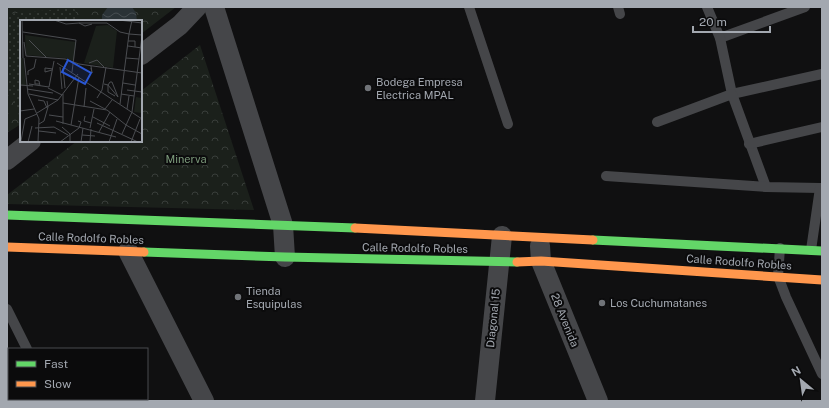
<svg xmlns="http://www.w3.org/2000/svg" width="829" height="408" font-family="'Public Sans',sans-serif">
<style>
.park{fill:url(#park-crowns)}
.garden{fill:url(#garden-dots)}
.water{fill:url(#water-waves)}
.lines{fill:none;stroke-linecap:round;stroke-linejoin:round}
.lane{stroke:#454649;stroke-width:10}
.street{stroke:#454649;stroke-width:20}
.fast{stroke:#63d668;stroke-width:9}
.slow{stroke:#ff974d;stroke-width:9}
.poi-dot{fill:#707378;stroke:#0b0b0c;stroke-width:1.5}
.labels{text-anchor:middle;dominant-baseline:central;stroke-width:4;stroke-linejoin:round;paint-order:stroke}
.poi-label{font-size:11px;fill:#a3a8b0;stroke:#0b0b0c;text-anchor:start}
.park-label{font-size:11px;fill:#7c9a7b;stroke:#0b0b0c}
.street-label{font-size:11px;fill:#a3a8b0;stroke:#0b0b0c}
.inset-road{fill:none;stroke:#4b4d51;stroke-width:1}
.view{fill:#2a57d4;fill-opacity:0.15;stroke:#2a57d4;stroke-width:2}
.inset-edge{fill:none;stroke:#a3a8b0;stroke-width:2}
</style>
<defs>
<pattern id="park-crowns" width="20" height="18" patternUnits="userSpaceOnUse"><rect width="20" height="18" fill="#1b201b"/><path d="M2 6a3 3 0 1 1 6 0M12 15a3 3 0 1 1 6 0" fill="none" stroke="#393e3a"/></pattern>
<pattern id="garden-dots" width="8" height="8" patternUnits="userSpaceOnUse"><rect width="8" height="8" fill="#1b201b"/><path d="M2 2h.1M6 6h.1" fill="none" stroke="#393e3a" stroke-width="1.8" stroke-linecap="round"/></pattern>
<pattern id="water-waves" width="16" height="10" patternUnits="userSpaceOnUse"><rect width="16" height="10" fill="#2a3236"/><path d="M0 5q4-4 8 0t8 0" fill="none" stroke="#464d51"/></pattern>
</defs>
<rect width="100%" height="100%" fill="#101011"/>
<!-- park -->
<g class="park">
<polygon points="7,7 176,7 141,34 141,21 21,21 21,124 7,133"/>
<polygon points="200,45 254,210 7,204 7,195 77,141 141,141 141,91"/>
</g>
<!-- garden -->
<polygon class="garden" points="74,8 79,21 21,21 21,114 19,115 7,86 7,14"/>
<!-- water -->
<polygon class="water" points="108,7 132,7 136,13 137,21 102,21 102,15"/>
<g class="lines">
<!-- lane -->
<g class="lane">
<polyline points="469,7 508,124"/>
<polyline points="618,7 620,14"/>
<polyline points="707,7 720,38 805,7"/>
<polyline points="720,38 732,94 822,74"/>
<polyline points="657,122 732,94 766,187"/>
<polyline points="749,144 822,127"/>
<polyline points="606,176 766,187 820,188"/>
<polyline points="780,248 778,276 786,297 822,374"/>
<polyline points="811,250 820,188 822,188"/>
<polyline points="7,309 27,349"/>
<polyline points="52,399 53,401"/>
</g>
<!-- street -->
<g class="street">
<polyline points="214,7 283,225 285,257"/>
<polyline points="141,55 180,25 197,7"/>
<polyline points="7,160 31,141"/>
<polyline points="540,246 541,261 598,401"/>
<polyline points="128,251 204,401"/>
<polyline points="485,401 502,236"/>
</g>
<!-- fast -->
<g class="fast">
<polyline points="7,215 355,228"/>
<polyline points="593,240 822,251"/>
<polyline points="144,252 285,257 517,262"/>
</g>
<!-- slow -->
<g class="slow">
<polyline points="355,228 593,240"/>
<polyline points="7,247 144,252"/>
<polyline points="517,262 541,261 822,280"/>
</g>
</g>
<!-- markers -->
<g class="poi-dot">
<circle cx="368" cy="88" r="4"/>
<circle cx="238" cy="297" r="4"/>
<circle cx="602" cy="303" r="4"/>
</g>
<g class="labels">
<!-- poi labels -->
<g class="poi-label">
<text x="376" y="82">Bodega Empresa<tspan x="376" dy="13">Electrica MPAL</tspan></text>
<text x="246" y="291">Tienda<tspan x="246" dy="13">Esquipulas</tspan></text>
<text x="610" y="303">Los Cuchumatanes</text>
</g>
<!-- park labels -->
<g class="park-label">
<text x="186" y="159">Minerva</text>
</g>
<!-- street labels -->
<g class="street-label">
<text transform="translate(91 238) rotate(2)">Calle Rodolfo Robles</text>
<text transform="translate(415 248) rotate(1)">Calle Rodolfo Robles</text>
<text transform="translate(739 262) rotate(4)">Calle Rodolfo Robles</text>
<text transform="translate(493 318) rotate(-84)">Diagonal 15</text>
<text transform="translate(565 320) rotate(68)">28 Avenida</text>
</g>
</g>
<!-- overview -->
<g transform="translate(20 20)">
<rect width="122" height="122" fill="#101011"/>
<path d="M88 5 97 11 93 48 64 43 76 6ZM0 38H3L6 65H0ZM116 77 122 78V93L114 92Z" fill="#1b201b"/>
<path d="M5 15 56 22 54 41 44 38 6 35Z" fill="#1b201b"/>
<path class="inset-road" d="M2 0 3 38M34 0 46 4 59 3M99 0 122 3M59 3H87L100 12 109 14 100 84M59 3 65 6 72 4M3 12 56 20 52 52M109 14 112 0M109 14 122 15M9 20 27 38M108 21H115V27M4 22 6 36 45 39 59 44 122 53M108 26 122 28M4 38 8 74 19 99 18 122M106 38 119 39M37 43 122 99M69 43 77 40 84 47M40 47 42 69M43 48 45 68M71 48 72 53 71 46M32 50 25 52V48L33 49M8 55V51L14 48 16 39M90 62H92L98 77 88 65ZM103 63 115 65M9 64 29 67 34 41M19 64H15V60L19 61 20 66M84 64 88 65V72L95 76M0 65 13 66M28 68 42 75M7 69 33 73M107 70 122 72M9 74 38 80M101 74 114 76M77 78 82 70 86 47M18 80 24 81 27 88M70 81 85 89 92 80M43 83 87 90 106 105 122 114M64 87 66 68M107 89 109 76M0 91 14 89M17 93 38 80 58 54M29 95 43 97M65 96 64 101 71 103M73 97 90 106M36 101 96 117M77 103 118 122M19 104 24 101 28 87 27 81M43 104V74M51 105 59 57M42 107 50 114V121M15 108 34 107 48 115M70 108 74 89M19 111 36 113M79 112 90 92M102 114 112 92 122 16M62 115 75 116M1 121 5 99 17 94M8 122 12 106M40 122 59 108 61 102 58 101M61 122 63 108M70 122 71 109M89 122 97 99M111 122 120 99"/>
<path class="view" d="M48 40 71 53 65 64 42 52Z"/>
<rect width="122" height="122" class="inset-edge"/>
</g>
<!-- border -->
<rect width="829" height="408" fill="none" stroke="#a3a8b0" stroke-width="16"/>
<!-- legend -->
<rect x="8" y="348" width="140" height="52" fill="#0b0b0c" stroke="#484a4e"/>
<rect x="16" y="361" width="20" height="6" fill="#63d668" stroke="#484a4e"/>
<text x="44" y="368" font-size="12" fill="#a3a8b0">Fast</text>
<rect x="16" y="381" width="20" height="6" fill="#ff974d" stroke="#484a4e"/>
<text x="44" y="388" font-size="12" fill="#a3a8b0">Slow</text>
<!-- north arrow -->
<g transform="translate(801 380) rotate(331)" stroke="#0b0b0c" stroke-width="3" paint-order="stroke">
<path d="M0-3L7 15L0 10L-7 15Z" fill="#a3a8b0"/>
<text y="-6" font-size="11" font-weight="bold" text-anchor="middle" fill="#a3a8b0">N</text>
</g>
<!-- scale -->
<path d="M693 26v6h77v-6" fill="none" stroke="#a3a8b0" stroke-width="2"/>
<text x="699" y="26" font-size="12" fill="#a3a8b0" stroke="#0b0b0c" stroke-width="3" paint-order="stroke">20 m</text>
</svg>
